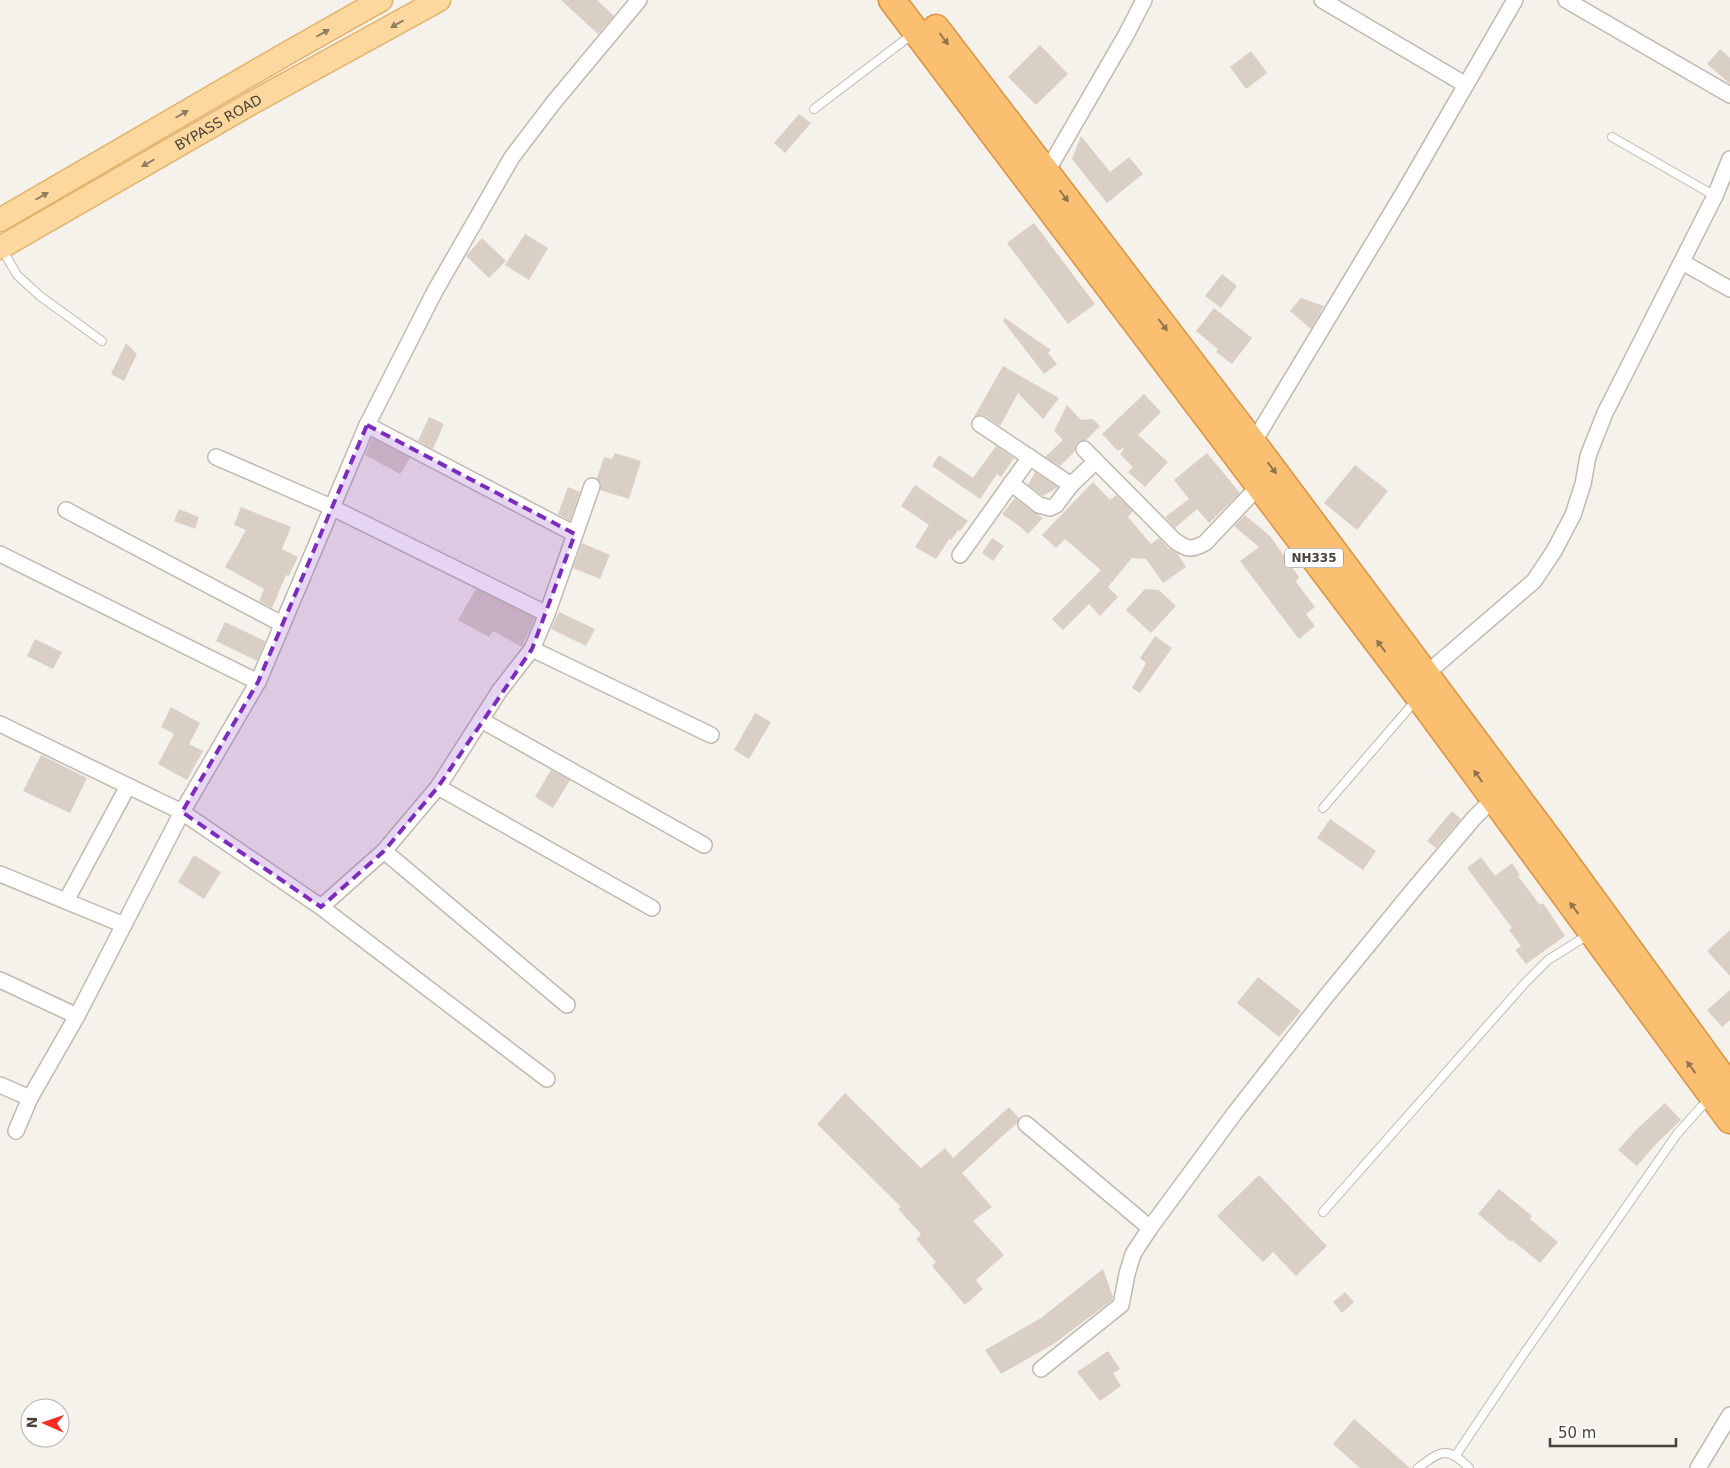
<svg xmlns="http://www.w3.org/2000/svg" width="1730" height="1468" font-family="'DejaVu Sans',sans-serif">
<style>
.building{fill:#dacfc4}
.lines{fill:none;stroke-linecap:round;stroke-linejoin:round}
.lane-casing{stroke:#c1b8ae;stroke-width:10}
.street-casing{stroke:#c1b8ae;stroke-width:18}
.primary-casing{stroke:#e2b36d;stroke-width:25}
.highway-casing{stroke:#db9240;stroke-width:29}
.lane{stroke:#fff;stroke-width:8}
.street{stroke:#fff;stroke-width:15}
.primary{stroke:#fcd89e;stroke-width:22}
.highway{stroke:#fbbf72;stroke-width:26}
.oneway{fill:#917e61}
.oneway2{fill:#917450}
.marked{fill:#7b2cbf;fill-opacity:0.2;stroke:#7b2cbf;stroke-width:4;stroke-dasharray:10 6;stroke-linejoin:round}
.labels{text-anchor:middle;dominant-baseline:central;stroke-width:4;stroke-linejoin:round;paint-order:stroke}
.shield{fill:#fff;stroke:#807b74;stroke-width:1}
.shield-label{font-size:12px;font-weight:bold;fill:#4a4239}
.street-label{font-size:14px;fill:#4a4239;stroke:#fff}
</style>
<rect width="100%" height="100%" fill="#f5f2ec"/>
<!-- building -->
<g class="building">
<polygon points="561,0 597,0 614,16 598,34"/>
<polygon points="1040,45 1068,74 1036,105 1008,77"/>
<polygon points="1720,49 1730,58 1730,84 1707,64"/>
<polygon points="1251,51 1267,73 1246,89 1230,67"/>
<polygon points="799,114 811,123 785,153 774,143"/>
<polygon points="1081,136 1110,172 1129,157 1143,174 1107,203 1072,159"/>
<polygon points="1034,223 1095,304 1068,324 1007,243"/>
<polygon points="525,234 548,248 529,280 505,265"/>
<polygon points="482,238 506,261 489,278 466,256"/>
<polygon points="1222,274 1237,286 1221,308 1205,296"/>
<polygon points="1301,298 1324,306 1311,329 1290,311"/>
<polygon points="1214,308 1252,338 1232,364 1216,352 1218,349 1196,331"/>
<polygon points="1005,318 1051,350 1048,353 1057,364 1044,374 1003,321"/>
<polygon points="126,343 137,354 124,381 111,374"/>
<polygon points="1003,366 1059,398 1043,419 1018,393 1000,426 985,416 980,415 974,417"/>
<polygon points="1144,394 1161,412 1138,435 1168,462 1145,487 1128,472 1133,467 1120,454 1124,449 1123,448 1118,451 1102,434"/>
<polygon points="1067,405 1081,420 1093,419 1100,426 1086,440 1078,442 1075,446 1075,451 1060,466 1045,457 1063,440 1054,431"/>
<polygon points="429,417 444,424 433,449 418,441"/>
<polygon points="372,438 410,458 400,474 365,455"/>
<polygon points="996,446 1014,458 1001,477 997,474 980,499 932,466 939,455 973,478"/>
<polygon points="615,453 641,461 629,499 600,490 601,484 597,478 604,457 612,459"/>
<polygon points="1207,453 1240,493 1209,523 1197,509 1175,528 1165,517 1189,499 1174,480"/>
<polygon points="1355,465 1388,491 1357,530 1324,503"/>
<polygon points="1035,472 1058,487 1043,496 1028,485"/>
<polygon points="1093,482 1110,500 1116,495 1133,511 1128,517 1151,544 1159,538 1168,548 1177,553 1186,567 1163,583 1146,559 1132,558 1108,587 1118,597 1100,616 1089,604 1063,630 1052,619 1101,570 1065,539 1056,548 1042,535"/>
<polygon points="915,485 968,521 960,531 958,530 951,540 949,539 936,559 915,547 929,525 901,506"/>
<polygon points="568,487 580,492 570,521 558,514"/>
<polygon points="1015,498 1043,518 1028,534 1018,525 1002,514"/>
<polygon points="241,507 291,527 282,549 298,557 289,576 286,575 272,608 259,601 264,589 225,567 246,530 234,525"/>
<polygon points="179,509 199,517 195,529 174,521"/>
<polygon points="1245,515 1270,536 1299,577 1296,582 1315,607 1306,614 1315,626 1299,639 1240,561 1259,547 1234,526"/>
<polygon points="992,538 1004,546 993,561 982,553"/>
<polygon points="582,543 610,555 600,579 573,568"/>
<polygon points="476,589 535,618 522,647 493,631 489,637 458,620"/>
<polygon points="1145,589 1159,590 1176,606 1151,633 1126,610"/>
<polygon points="559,612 595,629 586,646 551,629"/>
<polygon points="225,622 265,641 257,661 216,641"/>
<polygon points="1155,636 1172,648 1140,693 1132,688 1146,663 1140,658"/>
<polygon points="35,639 62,652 53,669 27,656"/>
<polygon points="171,707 200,723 189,744 203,751 187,780 158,764 174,734 161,727"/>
<polygon points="755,713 771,722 749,759 734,750"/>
<polygon points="41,755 87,778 70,813 23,791"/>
<polygon points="551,770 570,780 553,808 535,797"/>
<polygon points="1452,811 1461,819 1436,848 1427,841"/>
<polygon points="1330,819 1376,851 1363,870 1317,838"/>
<polygon points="194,855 221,872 204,899 178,882"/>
<polygon points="1481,857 1495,876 1512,863 1520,875 1518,876 1540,905 1543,903 1565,936 1526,964 1515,950 1521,946 1509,930 1512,928 1467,868"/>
<polygon points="1730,930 1730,976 1707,951"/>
<polygon points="1258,977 1301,1011 1279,1037 1237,1003"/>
<polygon points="1730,990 1730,1020 1722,1027 1707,1010"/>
<polygon points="845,1093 921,1168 945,1148 953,1158 1009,1107 1019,1118 1017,1123 962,1173 992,1207 973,1221 1004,1255 976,1280 983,1289 965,1305 932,1266 936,1262 916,1239 921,1234 898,1209 901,1207 817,1124"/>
<polygon points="1665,1103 1681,1120 1655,1145 1637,1166 1618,1150 1636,1130"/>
<polygon points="1259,1175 1327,1246 1296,1276 1273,1252 1263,1262 1217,1216"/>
<polygon points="1499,1189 1532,1216 1530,1219 1558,1242 1540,1263 1512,1240 1511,1242 1478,1214"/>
<polygon points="1103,1269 1113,1297 1112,1300 1055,1343 1001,1374 985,1350 1041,1318"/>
<polygon points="1345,1292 1354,1302 1342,1313 1333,1302"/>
<polygon points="1108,1351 1120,1369 1113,1373 1121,1386 1100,1401 1077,1372"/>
<polygon points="1354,1419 1410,1468 1360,1468 1333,1444"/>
</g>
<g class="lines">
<defs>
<g id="lane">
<polyline points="814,109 914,33"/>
<polyline points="1612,137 1715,196"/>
<polyline points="2,249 17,275 40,296 102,341"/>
<polyline points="1323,808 1416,700"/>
<polyline points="1323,1212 1525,983 1548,960 1588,935"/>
<polyline points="1456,1455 1521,1358 1677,1134 1701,1107 1711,1100"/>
<path d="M1418 1468C1441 1450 1448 1446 1469 1468"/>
</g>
<g id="street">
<polyline points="1322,0 1466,85"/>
<polyline points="1566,0 1730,95"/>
<polyline points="1046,173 1126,35 1144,0"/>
<polyline points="1682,262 1730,289"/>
<polyline points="980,424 1071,485"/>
<polyline points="367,425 575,534"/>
<polyline points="1253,443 1404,192 1515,0"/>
<path d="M1084 449 1175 541C1188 550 1192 550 1205 543L1259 486"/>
<polyline points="216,457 331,507 547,614"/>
<polyline points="1011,483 1039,505 1050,508 1056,505 1071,485 1096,461"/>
<polyline points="66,510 282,624"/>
<polyline points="0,554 258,682"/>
<polyline points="960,555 1030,457"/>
<polyline points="532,649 711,735"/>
<polyline points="1426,674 1534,581 1554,551 1573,515 1583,484 1588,456 1605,413 1715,196 1730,159"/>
<polyline points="481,720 704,845"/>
<polyline points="0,724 182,812 321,907 547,1079"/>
<polyline points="438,787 652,908"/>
<polyline points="384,851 567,1005"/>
<polyline points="0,874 124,925"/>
<polyline points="66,901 128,786"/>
<polyline points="321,907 384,851 438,787 500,690 532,649 547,614 592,486"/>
<polyline points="0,980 77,1016"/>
<polyline points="0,1085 30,1098"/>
<polyline points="1026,1124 1150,1228"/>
<polyline points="16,1131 30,1098 77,1016 182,812 258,682 367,425 435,291 512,157 554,102 639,0"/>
<polyline points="1041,1369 1121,1305 1127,1274 1133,1254 1150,1228 1234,1114 1324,999 1414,889 1474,818 1494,798"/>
<polyline points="1698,1468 1730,1415"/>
</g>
<g id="primary">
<polyline points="0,220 291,51 381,0"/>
<path id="s1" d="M0 248 250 104 439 0"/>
</g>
<g id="highway">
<polyline points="892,0 1419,697 1730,1120"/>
<polyline points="936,28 1253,443 1550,841 1730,1088"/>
</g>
</defs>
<!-- lane casing -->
<use href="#lane" class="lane-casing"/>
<!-- street casing -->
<use href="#street" class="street-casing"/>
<!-- primary casing -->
<use href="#primary" class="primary-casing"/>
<!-- highway casing -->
<use href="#highway" class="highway-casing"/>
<!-- lane -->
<use href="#lane" class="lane"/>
<!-- street -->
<use href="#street" class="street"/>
<!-- primary -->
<use href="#primary" class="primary"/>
<!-- highway -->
<use href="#highway" class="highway"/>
</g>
<!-- one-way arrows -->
<defs><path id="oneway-solid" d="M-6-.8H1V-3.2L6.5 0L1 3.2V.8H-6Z" transform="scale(1.25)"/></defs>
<g class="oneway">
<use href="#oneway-solid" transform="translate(397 24) rotate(151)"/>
<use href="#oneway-solid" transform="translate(323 33) rotate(-29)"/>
<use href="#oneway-solid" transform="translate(182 114) rotate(-30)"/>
<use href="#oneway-solid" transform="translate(148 163) rotate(150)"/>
<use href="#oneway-solid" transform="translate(42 196) rotate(-30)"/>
</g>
<g class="oneway2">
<use href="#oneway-solid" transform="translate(944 39) rotate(53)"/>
<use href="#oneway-solid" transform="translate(1064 196) rotate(53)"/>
<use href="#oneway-solid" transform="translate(1163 325) rotate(53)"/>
<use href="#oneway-solid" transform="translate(1272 468) rotate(53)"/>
<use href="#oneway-solid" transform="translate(1381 646) rotate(-127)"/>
<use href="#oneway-solid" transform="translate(1478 776) rotate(-126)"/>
<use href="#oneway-solid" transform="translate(1574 908) rotate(-126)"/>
<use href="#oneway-solid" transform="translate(1691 1067) rotate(-126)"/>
</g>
<!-- marked area -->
<path class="marked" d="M367 425 575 534 532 649 438 787 384 851 321 907 182 812 258 682Z"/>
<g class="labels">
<!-- shield labels -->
<rect class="shield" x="1285" y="548.5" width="58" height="19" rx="4"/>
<g class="shield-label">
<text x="1314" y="558">NH335</text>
</g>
<!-- street labels -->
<g class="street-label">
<text stroke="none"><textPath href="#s1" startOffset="252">BYPASS ROAD</textPath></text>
</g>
</g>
<!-- north arrow -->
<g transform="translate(45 1423) rotate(272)"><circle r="24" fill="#ffffff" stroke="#b7b3b0"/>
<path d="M0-4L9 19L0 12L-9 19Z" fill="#f52d23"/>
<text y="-8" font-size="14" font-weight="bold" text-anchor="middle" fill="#4a4239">N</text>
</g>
<!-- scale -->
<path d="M1550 1438v8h126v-8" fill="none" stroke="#4a4239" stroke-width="2.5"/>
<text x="1558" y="1438" font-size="15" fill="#4a4239" stroke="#ffffff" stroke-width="4" paint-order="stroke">50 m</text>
</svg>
